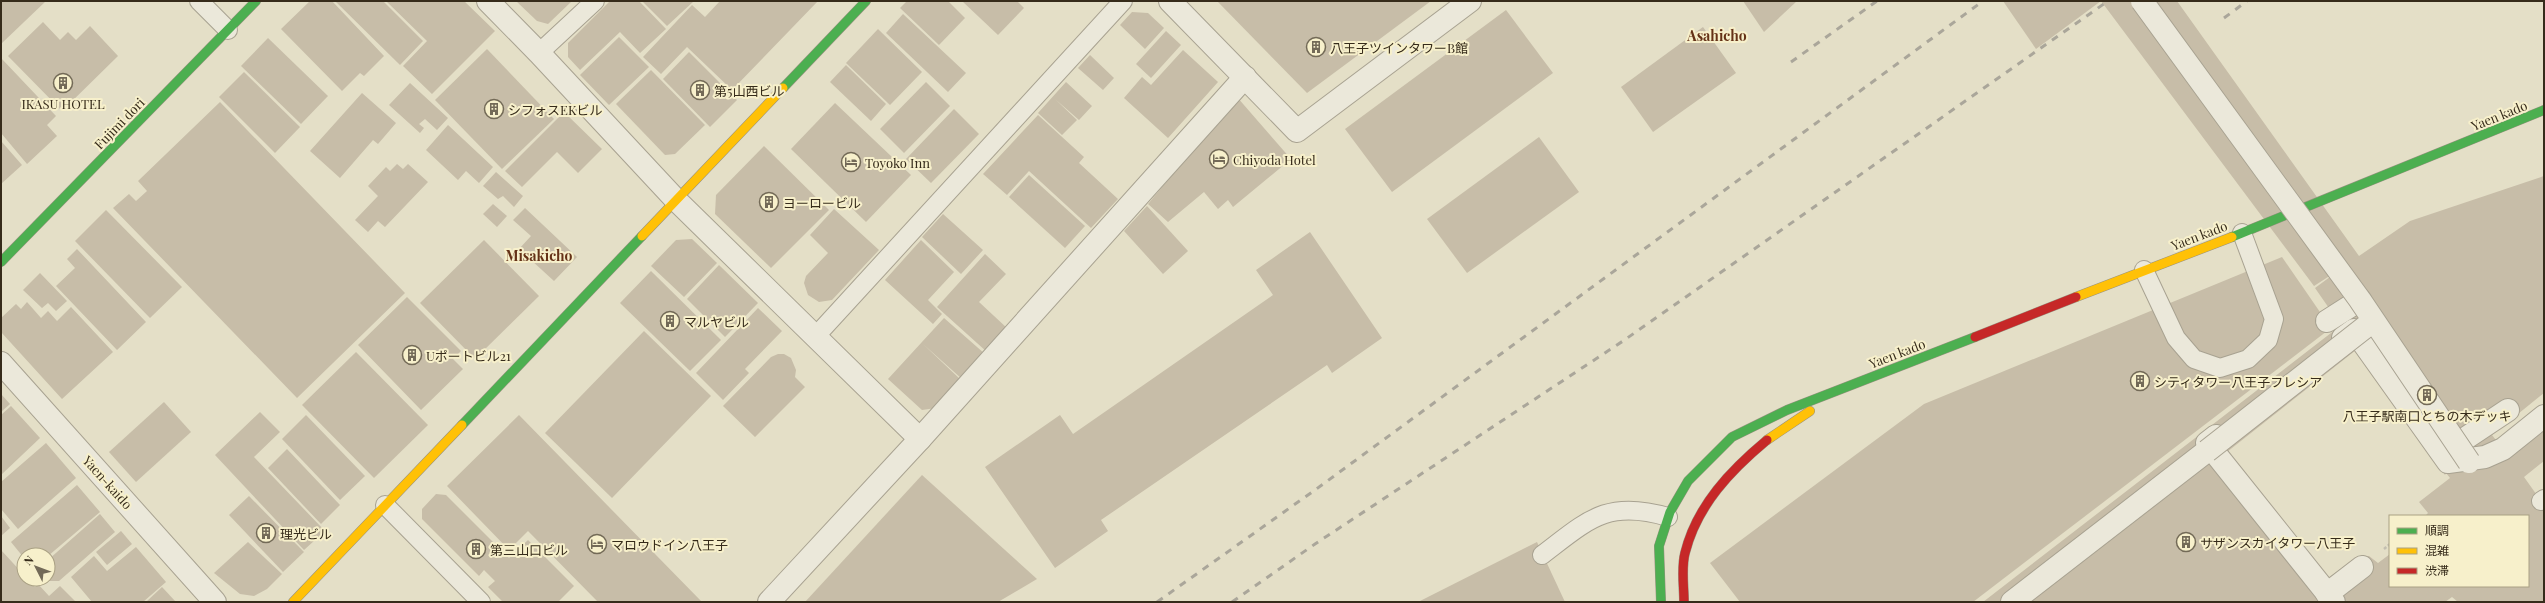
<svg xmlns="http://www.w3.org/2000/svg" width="2545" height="603" font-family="'Playfair Display','Noto Sans JP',serif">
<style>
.building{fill:#c7bda8}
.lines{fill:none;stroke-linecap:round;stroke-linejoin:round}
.lane-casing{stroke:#a8a291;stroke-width:20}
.street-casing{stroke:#a8a291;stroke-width:24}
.fast-casing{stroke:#989281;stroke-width:10}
.slow-casing{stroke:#989281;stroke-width:10}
.jam-casing{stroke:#989281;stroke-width:10}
.path{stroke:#c3bfb1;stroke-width:2.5;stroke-dasharray:3 2;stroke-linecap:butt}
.lane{stroke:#ebe8da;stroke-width:18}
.street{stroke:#ebe8da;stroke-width:22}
.fast{stroke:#4caf50;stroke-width:9}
.slow{stroke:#ffc107;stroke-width:9}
.jam{stroke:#c62828;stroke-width:9}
.rail{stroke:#aaa69a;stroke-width:3;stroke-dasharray:7 7;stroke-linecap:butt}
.street-bridge-casing{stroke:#a8a291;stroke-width:24;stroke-linecap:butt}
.street-bridge{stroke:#ebe8da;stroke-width:22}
.labels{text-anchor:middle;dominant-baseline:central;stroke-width:4;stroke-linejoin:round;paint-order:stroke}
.poi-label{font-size:13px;fill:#362b1a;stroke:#f7f0cb;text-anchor:start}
.street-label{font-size:13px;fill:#362b1a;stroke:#f7f0cb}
.neighbourhood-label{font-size:14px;font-weight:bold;fill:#653217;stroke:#f7f0cb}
</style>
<rect width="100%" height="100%" fill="#e4dfc7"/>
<!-- building -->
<g class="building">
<polygon points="1,1 46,1 1,44"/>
<polygon points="310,1 332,1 384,56 364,76 360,73 342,91 281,29"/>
<polygon points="335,1 383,1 423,41 400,65"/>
<polygon points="386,1 464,1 495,31 432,94 403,66 427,41"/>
<polygon points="516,1 572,1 548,24 537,21"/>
<polygon points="610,1 639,1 666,29 640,53 620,32 580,70 568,57 568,43"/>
<polygon points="642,1 694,1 667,26"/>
<polygon points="720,1 818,1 732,90 687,47 661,74 643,57 692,5 705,17"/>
<polygon points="907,1 948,1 965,18 939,45 900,8"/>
<polygon points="962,1 1017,1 1024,8 998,35"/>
<polygon points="1217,1 1431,1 1307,93"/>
<polygon points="1743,1 1797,1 1764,32"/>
<polygon points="2003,1 2101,1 2036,49"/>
<polygon points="2101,1 2177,1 2359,256 2410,221 2544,176 2544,393 2492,435 2509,457 2544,429 2544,461 2524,477 2544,505 2544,602 2458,602 2452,597 2445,602 1983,602 2340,326 2356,350 2227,452 2328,578 2358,556 2369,556 2378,563 2390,554 2390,586 2528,586 2528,516 2425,516 2428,513 2419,502 2450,478 2446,473 2445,475 2315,288 2342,268 2314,286"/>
<polygon points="1506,10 1553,73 1392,192 1345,129"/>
<polygon points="1132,12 1148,13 1164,28 1145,49 1120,25"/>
<polygon points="903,14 966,73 948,92 886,33"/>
<polygon points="43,22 60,40 68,32 76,40 90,26 118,56 62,111 8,56"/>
<polygon points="1703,27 1736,73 1653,132 1621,87"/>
<polygon points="878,29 922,72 890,105 846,63"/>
<polygon points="1166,31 1181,45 1151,78 1136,64"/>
<polygon points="619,37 649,67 609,105 580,75"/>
<polygon points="268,38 328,96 301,124 241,66"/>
<polygon points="487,49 554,119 502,169 435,100"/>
<polygon points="1183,50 1218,82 1168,138 1124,98 1142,77 1151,85"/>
<polygon points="689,52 737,100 710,127 663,79"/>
<polygon points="1090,55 1114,78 1103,90 1078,68"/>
<polygon points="1,58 56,116 47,125 57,136 27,164 1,133"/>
<polygon points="846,65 886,104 871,121 830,82"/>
<polygon points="651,70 705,125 675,154 665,155 616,104"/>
<polygon points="244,72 300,127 275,153 219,97"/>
<polygon points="926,82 950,106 904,153 880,129"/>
<polygon points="1066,82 1092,106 1079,120 1055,99 1077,120 1062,135 1038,113"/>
<polygon points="410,83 448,118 437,130 425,119 419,124 424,128 420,133 389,105"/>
<polygon points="362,93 396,123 378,144 373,140 340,178 310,151"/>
<polygon points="1237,97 1291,159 1233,207 1228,200 1218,209 1204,192 1168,222 1148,204"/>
<polygon points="220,102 405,293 297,398 113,208 129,194 136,201 147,191 138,181"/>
<polygon points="835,103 911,175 866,222 791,149"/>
<polygon points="954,109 979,134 931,183 906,159"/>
<polygon points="564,112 602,149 578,173 557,152 522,187 505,171"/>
<polygon points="1038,115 1084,157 1079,163 1118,199 1091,228 1029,171 1007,195 983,174"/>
<polygon points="448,125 493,167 479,183 466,171 458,180 426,150"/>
<polygon points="1539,137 1579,192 1467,273 1427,219"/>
<polygon points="1,141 22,165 1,184"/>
<polygon points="764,146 829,210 771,268 715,214 716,195"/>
<polygon points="397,164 403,169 408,164 428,182 385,227 378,221 368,232 355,220 378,196 368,186 386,167 390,171"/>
<polygon points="496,172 523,196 514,207 503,196 498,199 483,186"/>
<polygon points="1029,175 1085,226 1065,248 1009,197"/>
<polygon points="493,204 507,216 497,227 483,214"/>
<polygon points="1147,206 1188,251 1163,274 1124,231"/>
<polygon points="525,208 577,257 554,281 519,249 531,236 513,220"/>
<polygon points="834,209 879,250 832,300 819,302 808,295 804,283 806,276 828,253 810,235"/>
<polygon points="106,210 182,287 150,318 75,241"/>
<polygon points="943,214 983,250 961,274 922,237"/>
<polygon points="1310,232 1382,338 1332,373 1327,365 1101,520 1108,531 1055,568 985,467 1060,415 1073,434 1273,295 1256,270"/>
<polygon points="692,239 717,263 684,297 651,266 676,240"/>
<polygon points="484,240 539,296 475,359 420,303"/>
<polygon points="921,240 954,272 928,300 942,314 933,324 885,280"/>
<polygon points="77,249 146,322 117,350 56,286 75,268 67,259"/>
<polygon points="985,254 1006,274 979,302 1008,329 987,352 937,307"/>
<polygon points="2282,257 2331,328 1973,602 1740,602 1710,563 1924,404"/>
<polygon points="719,265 758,303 725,337 687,299"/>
<polygon points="651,271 721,340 690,371 620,303"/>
<polygon points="40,273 67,301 56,311 48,303 42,308 23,290"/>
<polygon points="407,297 461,351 453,359 463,369 421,410 358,345"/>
<polygon points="27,302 41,318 48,311 57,321 71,307 113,352 62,399 1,332 1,318 16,304 21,309"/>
<polygon points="758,308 782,331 745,369 749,373 723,400 696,373"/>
<polygon points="944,318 985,354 962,379 923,344 961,380 936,408 922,410 888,379"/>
<polygon points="644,331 711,396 612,498 545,433"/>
<polygon points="356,352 428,425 374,478 302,405"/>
<polygon points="778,354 784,354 791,358 796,370 795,377 805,387 755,437 723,406 771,357"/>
<polygon points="1,394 10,404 1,412"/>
<polygon points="164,402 191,432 136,482 109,452"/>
<polygon points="11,406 40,438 1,475 1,415"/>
<polygon points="260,412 280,432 254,457 325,531 304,550 215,455"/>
<polygon points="306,415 365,476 340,500 282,439"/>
<polygon points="519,415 702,602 598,602 528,531 509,550 447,486"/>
<polygon points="46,443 76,478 18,529 1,509 1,482"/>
<polygon points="287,449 340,505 321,524 268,468"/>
<polygon points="922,475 1037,579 998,602 805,602"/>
<polygon points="77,485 100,512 48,556 24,555 24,558 11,542"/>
<polygon points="436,494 446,495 509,558 528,540 574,586 558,602 503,602 488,587 495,581 484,570 479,576 422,519 422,509"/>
<polygon points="249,496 304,552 283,572 229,515"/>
<polygon points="100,514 115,532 59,581 44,581 42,579 48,579 48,560"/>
<polygon points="1,516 10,528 1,536"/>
<polygon points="121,531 132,544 107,565 96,552"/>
<polygon points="248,542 282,574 267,589 254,596 240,594 214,573"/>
<polygon points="1537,542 1565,602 1418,602"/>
<polygon points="136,547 166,582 143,602 92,602 71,577 94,556 107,571"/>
<polygon points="1,550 24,575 24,579 28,579 35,587 38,584 49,596 60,586 76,602 1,602"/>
<polygon points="162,587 176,602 146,602"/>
</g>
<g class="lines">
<defs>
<g id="lane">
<polyline points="199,1 228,30"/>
<polyline points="539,53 595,1"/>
<polyline points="2144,270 2176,338 2194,359 2220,368 2248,359 2268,340 2274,319 2242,233"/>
<polyline points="815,337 1123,1"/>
<polyline points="2541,501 2544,499"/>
<polyline points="385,505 481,602"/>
<path d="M1542 555C1588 520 1607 499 1668 517"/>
</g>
<g id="street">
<polyline points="488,1 539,53 676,200 920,439"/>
<polyline points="1170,1 1297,131 1470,1"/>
<polyline points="2327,321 2360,300"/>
<polyline points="2343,338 2354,330 2448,462 2485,457 2503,449 2544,416"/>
<polyline points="1,363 215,602"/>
<polyline points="2216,436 2207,443 2334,602"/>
<polyline points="2457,444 2508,410"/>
<polyline points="2327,594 2362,567"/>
<polyline points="769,602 920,439 1245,77"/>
<polyline points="2012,602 2207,451"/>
</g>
<g id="fast">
<polyline points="783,88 866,1"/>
<polyline points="2232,237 2544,110"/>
<polyline points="1,262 256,1"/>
<polyline points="462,425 642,236"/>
<polyline points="1661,602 1659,546 1670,512 1688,481 1732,437 1787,410 1975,337"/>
</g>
<g id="slow">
<polyline points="642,236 783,88"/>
<polyline points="2076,297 2232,237"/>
<polyline points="1767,440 1810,411"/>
<polyline points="293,602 462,425"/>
</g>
<g id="jam">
<polyline points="1975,337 2076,297"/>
<path d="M1684 602C1684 586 1681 568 1685 553 1697 505 1731 470 1767 440"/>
</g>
</defs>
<!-- lane casing -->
<use href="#lane" class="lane-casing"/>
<!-- street casing -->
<use href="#street" class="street-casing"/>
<!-- fast casing -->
<use href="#fast" class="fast-casing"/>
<!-- slow casing -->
<use href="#slow" class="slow-casing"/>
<!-- jam casing -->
<use href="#jam" class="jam-casing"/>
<!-- path -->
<polyline class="path" points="2384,549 2390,544"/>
<!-- lane -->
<use href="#lane" class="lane"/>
<!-- street -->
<use href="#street" class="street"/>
<!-- fast -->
<use href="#fast" class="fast"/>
<!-- slow -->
<use href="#slow" class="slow"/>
<!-- jam -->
<use href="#jam" class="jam"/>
<!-- rail -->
<g class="rail">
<polyline points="2224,18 2247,1"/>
<polyline points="1791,62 1877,1"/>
<polyline points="1157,602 1315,490 1983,1"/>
<polyline points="1232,602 1315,544 1623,341 2108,1"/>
</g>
<defs>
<g id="street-bridge">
<polyline points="2142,1 2360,300 2469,462"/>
<polyline points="2207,451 2373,321"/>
</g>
</defs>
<!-- street-bridge casing -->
<use href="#street-bridge" class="street-bridge-casing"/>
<!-- street-bridge -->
<use href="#street-bridge" class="street-bridge"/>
</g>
<!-- icons -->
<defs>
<symbol id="building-ring" viewBox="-11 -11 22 22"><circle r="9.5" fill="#f7f0cb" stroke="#736a57" stroke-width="1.5"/><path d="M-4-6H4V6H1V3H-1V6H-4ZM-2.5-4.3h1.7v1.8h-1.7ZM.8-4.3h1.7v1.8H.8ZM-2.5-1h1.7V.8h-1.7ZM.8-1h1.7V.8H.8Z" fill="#736a57"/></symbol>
<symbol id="hotel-ring" viewBox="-11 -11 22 22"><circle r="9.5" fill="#f7f0cb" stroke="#736a57" stroke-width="1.5"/><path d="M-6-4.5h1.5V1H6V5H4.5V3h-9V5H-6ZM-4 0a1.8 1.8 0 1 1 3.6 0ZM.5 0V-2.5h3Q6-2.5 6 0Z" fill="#736a57"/></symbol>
</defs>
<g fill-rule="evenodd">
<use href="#building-ring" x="1305" y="36" width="22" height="22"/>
<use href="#building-ring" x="52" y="72" width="22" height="22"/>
<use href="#building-ring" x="689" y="79" width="22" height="22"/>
<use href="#building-ring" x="483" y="98" width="22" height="22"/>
<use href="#hotel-ring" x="1208" y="148" width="22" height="22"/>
<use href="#hotel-ring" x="840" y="151" width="22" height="22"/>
<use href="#building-ring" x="758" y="191" width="22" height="22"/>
<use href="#building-ring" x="659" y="310" width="22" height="22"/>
<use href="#building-ring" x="401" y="344" width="22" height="22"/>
<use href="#building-ring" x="2129" y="370" width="22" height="22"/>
<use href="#building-ring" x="2416" y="384" width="22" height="22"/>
<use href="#building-ring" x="255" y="522" width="22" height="22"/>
<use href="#building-ring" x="2175" y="531" width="22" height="22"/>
<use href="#hotel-ring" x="586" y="533" width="22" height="22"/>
<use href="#building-ring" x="465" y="538" width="22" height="22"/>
</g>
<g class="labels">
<!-- poi labels -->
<g class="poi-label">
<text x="1330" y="47">八王子ツインタワーB館</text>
<text x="714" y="90">第5山西ビル</text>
<text x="63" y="103" text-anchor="middle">IKASU HOTEL</text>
<text x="508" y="109">シフォスEKビル</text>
<text x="1233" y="159">Chiyoda Hotel</text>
<text x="865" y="162">Toyoko Inn</text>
<text x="783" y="202">ヨーロービル</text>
<text x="684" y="321">マルヤビル</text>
<text x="426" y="355">Uポートビル21</text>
<text x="2154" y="381">シティタワー八王子フレシア</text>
<text x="2427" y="415" text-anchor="middle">八王子駅南口とちの木デッキ</text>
<text x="280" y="533">理光ビル</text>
<text x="2200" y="542">サザンスカイタワー八王子</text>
<text x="611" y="544">マロウドイン八王子</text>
<text x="490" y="549">第三山口ビル</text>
</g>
<!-- street labels -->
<g class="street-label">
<text transform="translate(2499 115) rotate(-22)">Yaen kado</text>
<text transform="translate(119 123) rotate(-46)">Fujimi dori</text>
<text transform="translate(2199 235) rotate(-21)">Yaen kado</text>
<text transform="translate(1897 353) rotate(-21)">Yaen kado</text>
<text transform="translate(108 482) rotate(48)">Yaen-kaido</text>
</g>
<!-- neighbourhood labels -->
<g class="neighbourhood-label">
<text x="1717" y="35">Asahicho</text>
<text x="539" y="255">Misakicho</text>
</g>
</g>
<!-- border -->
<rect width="2545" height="603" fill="none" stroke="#362b1a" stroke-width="4"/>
<!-- legend -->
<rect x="2389" y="515" width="140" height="72" fill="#f7f0cb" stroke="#aaa184"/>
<rect x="2397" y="528" width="20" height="6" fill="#4caf50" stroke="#aaa184"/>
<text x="2425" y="535" font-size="12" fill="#362b1a">順調</text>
<rect x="2397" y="548" width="20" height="6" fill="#ffc107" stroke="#aaa184"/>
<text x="2425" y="555" font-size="12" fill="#362b1a">混雑</text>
<rect x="2397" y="568" width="20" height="6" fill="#c62828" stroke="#aaa184"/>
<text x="2425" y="575" font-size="12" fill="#362b1a">渋滞</text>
<!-- north arrow -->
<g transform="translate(36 567) rotate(312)"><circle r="19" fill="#f7f0cb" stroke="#aaa184"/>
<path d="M0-3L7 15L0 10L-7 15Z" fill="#736a57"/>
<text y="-6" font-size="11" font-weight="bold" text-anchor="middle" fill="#362b1a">N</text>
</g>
</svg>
